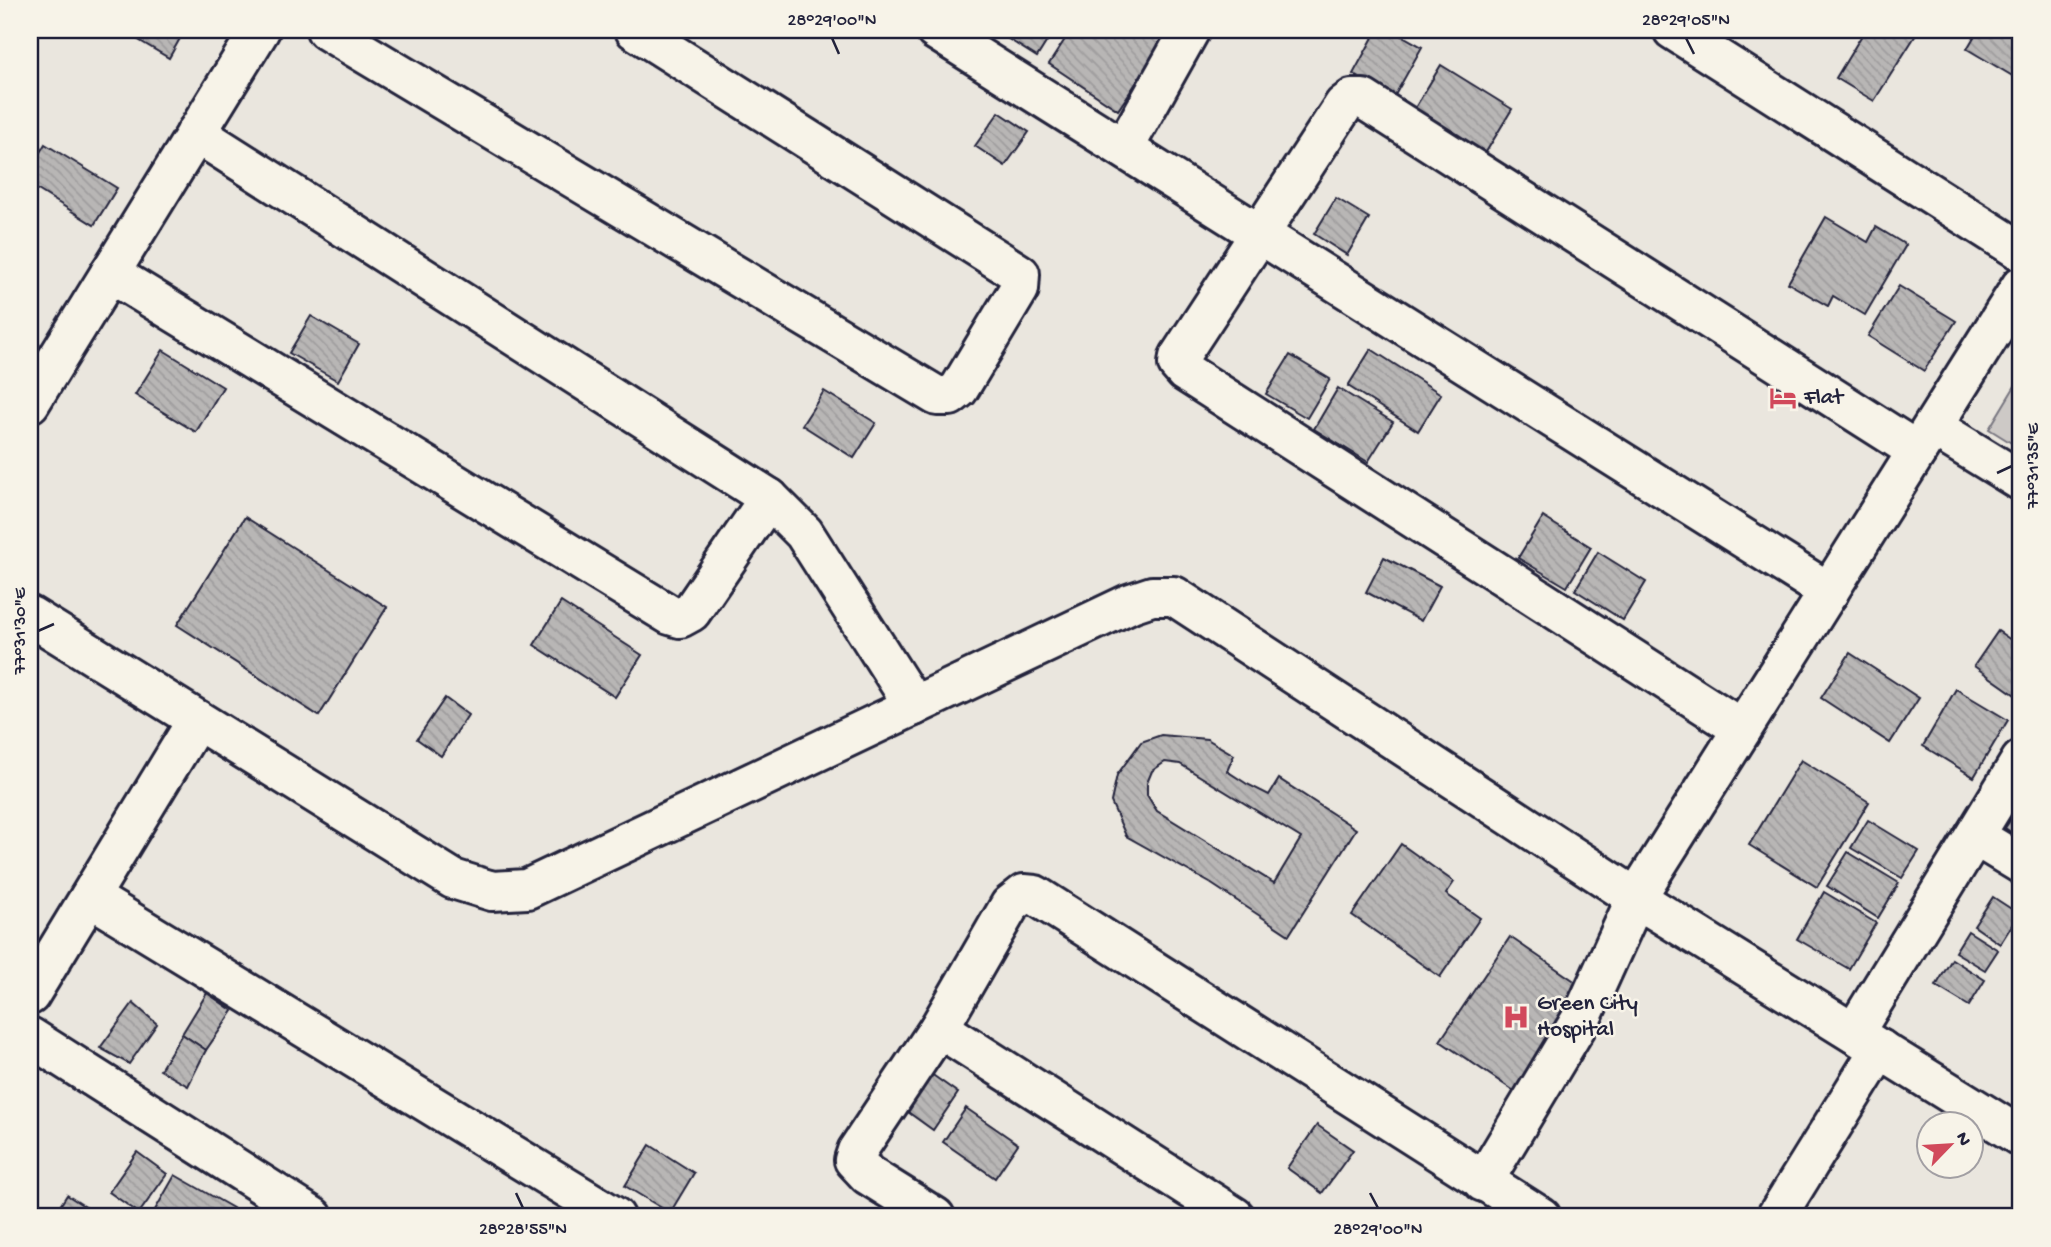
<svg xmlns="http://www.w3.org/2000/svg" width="2051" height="1247" font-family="'Gochi Hand',sans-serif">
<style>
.park{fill:#cdc9c6;stroke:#787680;stroke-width:2}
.building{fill:url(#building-back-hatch);stroke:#22223b;stroke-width:2;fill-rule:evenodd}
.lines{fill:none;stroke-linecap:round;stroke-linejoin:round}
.minor-casing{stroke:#22223b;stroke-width:44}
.minor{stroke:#f7f3e8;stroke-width:38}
.ticks{fill:none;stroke:#22223b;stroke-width:2.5}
.labels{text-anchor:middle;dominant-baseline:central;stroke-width:5;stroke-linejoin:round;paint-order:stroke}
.poi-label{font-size:23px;fill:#22223b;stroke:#f7f3e8;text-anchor:start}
.neatline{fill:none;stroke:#22223b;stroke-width:2.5}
.ticks-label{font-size:18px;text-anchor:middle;fill:#22223b}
</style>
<defs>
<pattern id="building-back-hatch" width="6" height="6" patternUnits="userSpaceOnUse" patternTransform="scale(1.75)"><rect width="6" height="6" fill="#b8b6b5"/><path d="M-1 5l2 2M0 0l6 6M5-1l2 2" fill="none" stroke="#9e9c9d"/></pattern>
</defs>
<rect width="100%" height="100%" fill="#eae6de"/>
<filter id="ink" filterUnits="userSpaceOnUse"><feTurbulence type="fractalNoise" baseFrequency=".0143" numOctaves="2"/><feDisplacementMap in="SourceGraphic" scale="14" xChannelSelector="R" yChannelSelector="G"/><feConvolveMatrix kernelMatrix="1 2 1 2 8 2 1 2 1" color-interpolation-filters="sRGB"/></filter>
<g filter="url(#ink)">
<!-- park -->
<polygon class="park" points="2021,376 2021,449 1989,429"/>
<!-- building -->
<g class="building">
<polygon points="133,30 173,30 182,35 169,58 130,35"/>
<polygon points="994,30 1054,30 1037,57"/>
<polygon points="1071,30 1160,30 1168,35 1118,110 1049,64"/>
<polygon points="1377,30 1392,30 1422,47 1394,97 1353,74"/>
<polygon points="1865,30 1919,30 1874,101 1836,78"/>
<polygon points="1978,30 2021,30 2021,81 1967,49"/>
<polygon points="1441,65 1512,109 1483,157 1412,113"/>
<polygon points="999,112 1029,132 1005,166 975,146"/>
<polygon points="45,144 117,188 94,225 30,185 30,169"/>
<polygon points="2021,165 2021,185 2012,179"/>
<polygon points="1336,198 1369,218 1347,255 1314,234"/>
<polygon points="1826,217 1868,242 1876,227 1906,245 1865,315 1833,296 1828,306 1788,283"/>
<polygon points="1899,286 1956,321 1924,371 1868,336"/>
<polygon points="311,316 359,344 338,381 289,353"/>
<polygon points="1371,349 1441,394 1418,431 1348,386"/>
<polygon points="163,350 223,387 196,432 135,395"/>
<polygon points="1290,355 1330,379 1307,418 1266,394"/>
<polygon points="1338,388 1393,422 1368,462 1314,429"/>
<polygon points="824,391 876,423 854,458 802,425"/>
<polygon points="245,517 387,607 319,716 177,625"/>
<polygon points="1543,517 1591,547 1567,587 1518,558"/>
<polygon points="1598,552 1646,582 1623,620 1575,590"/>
<polygon points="1384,557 1440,586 1421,621 1366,592"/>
<polygon points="561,602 642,655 615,697 534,645"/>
<polygon points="1998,631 2021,647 2021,699 1974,666"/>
<polygon points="1850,653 1919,698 1890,743 1821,698"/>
<polygon points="1956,689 2008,720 1974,777 1923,746"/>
<polygon points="445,698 468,715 441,756 417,739"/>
<path d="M1161 735 1207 739 1234 755 1227 771 1247 784 1269 795 1279 779 1356 829 1289 935 1210 883 1126 836 1111 802 1117 775 1141 742ZM1165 762 1180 764 1301 838 1274 883 1157 811 1147 795V783L1152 771Z"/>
<polygon points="1801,760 1869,802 1817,887 1749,845"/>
<polygon points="2021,804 2021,839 2005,828"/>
<polygon points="1868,820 1919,851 1902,878 1851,848"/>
<polygon points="1401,844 1454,882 1446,894 1480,918 1440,977 1352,915"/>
<polygon points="1848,852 1899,883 1878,918 1827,886"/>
<polygon points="1824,892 1876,923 1849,969 1797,939"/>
<polygon points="1993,897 2019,914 2000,944 1974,926"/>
<polygon points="1968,931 1998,950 1985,970 1955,952"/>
<polygon points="1510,937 1592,993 1523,1097 1440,1041"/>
<polygon points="1952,959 1985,980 1969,1006 1936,986"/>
<polygon points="207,993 233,1011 206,1050 182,1034"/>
<polygon points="133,1003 157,1024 129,1064 100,1048"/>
<polygon points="182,1034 206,1050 188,1086 160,1070"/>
<polygon points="927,1071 958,1093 933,1130 901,1107"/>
<polygon points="966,1108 1018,1144 995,1178 943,1142"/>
<polygon points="1317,1125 1353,1150 1322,1193 1287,1168"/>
<polygon points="650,1145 694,1173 670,1213 625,1186"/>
<polygon points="137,1152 167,1174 139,1213 109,1192"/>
<polygon points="175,1175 233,1208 227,1217 151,1217"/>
<polygon points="67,1195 101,1217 53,1217"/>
</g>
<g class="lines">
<defs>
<g id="minor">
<polyline points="326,30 937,396 950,396 959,389 1019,289 1020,274 635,30"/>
<polyline points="935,30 1829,592"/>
<polyline points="1673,30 2021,251"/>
<polyline points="196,133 769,498 804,533 914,706"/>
<polyline points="1124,148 1190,30"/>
<polyline points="110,273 670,615 680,618 691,612 769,498"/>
<polyline points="30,403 260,30"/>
<polyline points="1933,427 2021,481"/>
<polyline points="30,616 453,879 492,891 527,889 1131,603 1152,596 1174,596 1636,898 2021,1137"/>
<polyline points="1742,729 1185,372 1178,364 1179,357 1344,105 1352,99 1363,99 1917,451"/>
<polyline points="1975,836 2021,864"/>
<polyline points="90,897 615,1217"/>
<polyline points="30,995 197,720"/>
<polyline points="939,1028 1235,1217"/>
<polyline points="1854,1033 2021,760"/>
<polyline points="30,1037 313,1217"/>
<polyline points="1483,1182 1581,1019 1636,898 2021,286"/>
<polyline points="935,1217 868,1175 854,1160 857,1151 939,1028 1010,905 1024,894 1035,895 1541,1217"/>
<polyline points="1776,1217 1880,1049"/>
</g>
</defs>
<!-- minor casing -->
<use href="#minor" class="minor-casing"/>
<!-- minor -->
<use href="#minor" class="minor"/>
</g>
</g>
<!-- ticks -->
<path class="ticks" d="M832 38 839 54M1686 38 1694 54M1997 473 2012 466M38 631 54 624M516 1193 523 1208M1370 1193 1378 1208"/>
<!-- icons -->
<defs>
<symbol id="hotel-bare" viewBox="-9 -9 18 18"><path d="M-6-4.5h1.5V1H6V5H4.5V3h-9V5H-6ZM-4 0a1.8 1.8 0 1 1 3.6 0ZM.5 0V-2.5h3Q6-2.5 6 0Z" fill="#d1495b" stroke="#f7f3e8" stroke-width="2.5" paint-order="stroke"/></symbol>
<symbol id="hospital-bare" viewBox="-9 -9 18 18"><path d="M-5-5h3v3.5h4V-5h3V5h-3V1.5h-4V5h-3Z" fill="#d1495b" stroke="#f7f3e8" stroke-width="2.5" paint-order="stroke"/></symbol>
</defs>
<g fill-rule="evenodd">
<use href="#hotel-bare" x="1764" y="379" width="38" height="38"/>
<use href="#hospital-bare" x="1497" y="998" width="38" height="38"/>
</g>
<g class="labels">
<!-- poi labels -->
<g class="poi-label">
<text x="1804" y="398">Flat</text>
<text x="1537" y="1004">Green City<tspan x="1537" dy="26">Hospital</tspan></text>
</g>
</g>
<!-- margin -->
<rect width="2051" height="1247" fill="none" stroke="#f7f3e8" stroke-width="77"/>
<!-- north arrow -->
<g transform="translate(1950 1145) rotate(65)"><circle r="33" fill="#f7f3e8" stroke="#a29fa3" stroke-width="2"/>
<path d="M0-5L12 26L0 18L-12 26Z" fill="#d1495b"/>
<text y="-10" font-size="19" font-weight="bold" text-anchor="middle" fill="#22223b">N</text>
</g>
<rect x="38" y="38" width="1974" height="1170" class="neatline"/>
<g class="ticks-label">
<text x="832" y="25">28°29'00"N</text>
<text x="1686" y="25">28°29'05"N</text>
<text transform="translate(2032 466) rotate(-90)" y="6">77°31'35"E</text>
<text transform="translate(19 631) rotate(-90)" y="6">77°31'30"E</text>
<text x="523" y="1234">28°28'55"N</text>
<text x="1378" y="1234">28°29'00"N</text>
</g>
</svg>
